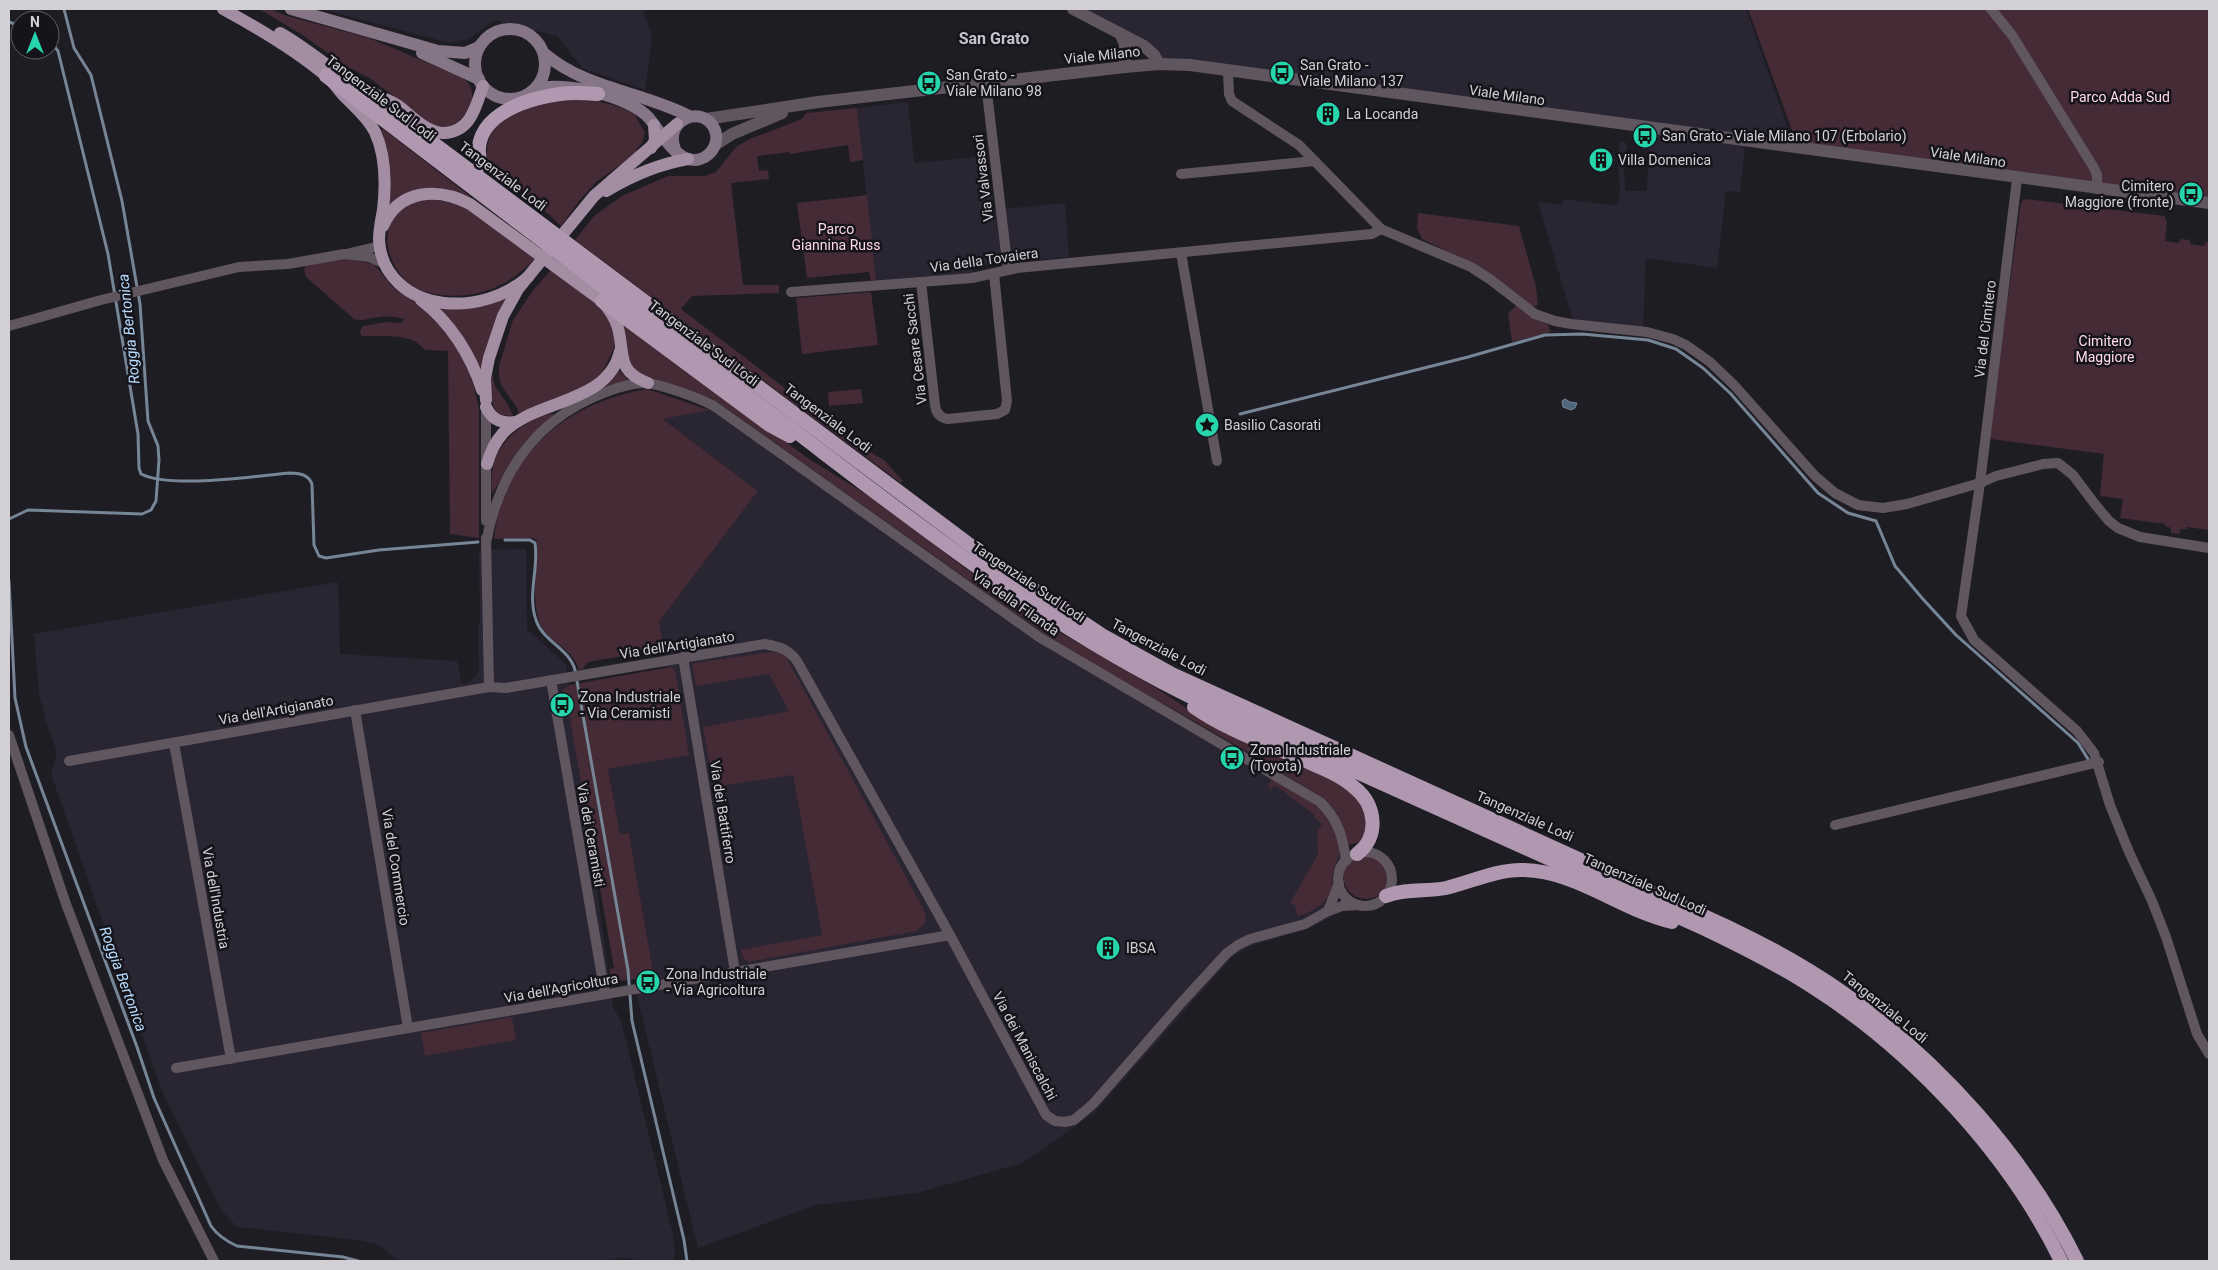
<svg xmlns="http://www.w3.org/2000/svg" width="2218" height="1270" font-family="Roboto,sans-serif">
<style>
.built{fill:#292532}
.green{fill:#442b36}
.water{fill:#4f667d;stroke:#768697}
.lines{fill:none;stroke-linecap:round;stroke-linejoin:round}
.stream{stroke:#768697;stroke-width:3}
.minor{stroke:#605660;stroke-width:10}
.tertiary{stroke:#605660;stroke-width:12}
.secondary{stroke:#857586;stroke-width:12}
.primary{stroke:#a28da3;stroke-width:12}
.trunk{stroke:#b098b0;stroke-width:14}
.labels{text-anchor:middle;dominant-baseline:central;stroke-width:5;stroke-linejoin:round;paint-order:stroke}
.street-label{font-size:14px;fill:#d2d0d5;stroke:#16141b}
.poi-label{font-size:14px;fill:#d2d0d5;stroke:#16141b;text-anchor:start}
.park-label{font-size:14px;fill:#fed9e8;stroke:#16141b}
.water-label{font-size:15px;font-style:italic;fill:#b8dbfe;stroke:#16141b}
.quarter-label{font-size:16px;font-weight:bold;fill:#c5c2cc;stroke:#16141b}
</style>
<rect width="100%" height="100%" fill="#1f1d24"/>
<!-- built -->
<g class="built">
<polygon points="321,9 643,9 652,38 645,90 582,68 557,36 494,20 469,39 450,43"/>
<polygon points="1076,9 1746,9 1789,131 1765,149 1745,146 1740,192 1726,191 1717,268 1646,258 1643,331 1574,324 1538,202 1563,205 1562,199 1617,206 1620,189 1618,167 1619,142 1627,143 1624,170 1625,189 1626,191 1647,191 1649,129 1159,62"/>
<polygon points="908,102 914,163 988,156 994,210 1065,203 1069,257 972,266 972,273 876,280 857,108"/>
<polygon points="725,407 812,468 1165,706 1250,753 1316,794 1337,813 1349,845 1338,864 1336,873 1335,884 1341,912 1305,930 1251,946 1233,956 1095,1112 1033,1156 1019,1164 917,1193 816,1205 698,1248 637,996 636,980 654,977 629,833 620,834 608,769 689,754 671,667 667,668 659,622 758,491 662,418"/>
<polygon points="526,549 527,629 566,664 613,1007 621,1021 673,1234 675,1252 673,1261 642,1261 621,1257 604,1261 400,1261 377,1244 358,1240 237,1227 222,1211 162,1091 51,774 57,752 45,718 39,693 34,634 338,582 340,654 457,661 462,684 469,682 475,677 479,670 478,624 480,623 479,550"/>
</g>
<!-- green -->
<g class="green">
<path d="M259 9H270L287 16 369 38 463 78C483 94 467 118 449 128L433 126 371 79 346 66 301 34Z"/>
<polygon points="1748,9 2209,9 2209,198 1797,144"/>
<path d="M573 98C596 100 617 104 636 115V117L645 133 642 143 636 149 637 153 596 182 579 201 561 226C542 205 516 192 495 173 488 167 485 158 487 149 491 110 543 103 573 98Z"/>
<polygon points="857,108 863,160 850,162 848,145 790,154 789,152 757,156 759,171 768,170 769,179 731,183 743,285 779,285 779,293 692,296 681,309 865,449 884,460 903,481 901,483 575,240 594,216 622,196 668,176 705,176 716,172 736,147 750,139 802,119 806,113"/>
<path d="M383 129 470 196 469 198C432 180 422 187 389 207L380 131Z"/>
<polygon points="867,195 876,280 871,281 869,272 807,278 797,203"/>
<path d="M427 198 463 205 536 257C511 286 478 299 440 295 430 293 419 291 411 285 386 266 375 222 408 204 414 202 421 200 427 198Z"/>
<polygon points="2025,199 2164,216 2167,221 2165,241 2179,243 2180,239 2190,240 2190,244 2204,246 2205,243 2209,241 2209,530 2187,527 2187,529 2180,529 2180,534 2171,533 2171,528 2165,526 2165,524 2120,518 2123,499 2101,496 2100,493 2104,454 1991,439 1989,435 2021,202"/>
<polygon points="1418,213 1519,226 1536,287 1538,305 1532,307 1471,263 1422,239 1417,228"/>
<path d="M344 258 373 264C381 271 386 280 393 287 404 297 418 302 428 311 456 337 473 373 479 410V538L450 534 448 351 425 350C411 332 382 337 361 336L360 331 363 326 387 322 401 323 404 319C396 317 388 316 379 317 370 318 362 322 354 319L306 277 304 270 306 265Z"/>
<polygon points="551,270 607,312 615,337 615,346 602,373 586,387 520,416 517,408 501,385 499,376 499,366 513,320 532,292"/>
<polygon points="871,292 878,345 802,354 796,298"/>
<polygon points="508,297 481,371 438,308"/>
<polygon points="1517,305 1548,325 1551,332 1512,342 1508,313"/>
<path d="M626 323 806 457 869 496 969 571 1047 625 1161 691 1196 715 1310 769 1349 790 1361 801 1369 826 1360 842 1349 845 1337 813 1316 794 1250 753 1081 657 1042 632 716 401C698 392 643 382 634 369 624 356 625 340 624 325Z"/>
<polygon points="619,370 628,380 604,388 603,387"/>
<path d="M492 372 495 386 508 405 513 416 500 415C488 403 490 387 492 372Z"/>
<path d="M647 389 709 410 663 419 758 491 659 622 664 649 588 662 583 669 579 670C575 653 558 646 546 633 528 612 538 568 537 542L534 538 494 539C503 454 566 403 647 389Z"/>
<polygon points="861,389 863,403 829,406 828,392"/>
<path d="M553 413V416L524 443 492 494C486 452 514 423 553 413Z"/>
<polygon points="770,652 779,653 786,657 922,906 925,913 925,923 917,931 749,962 743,958 741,950 822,935 793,775 714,787 703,727 789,711 769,674 696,686 692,666 695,663"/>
<polygon points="671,667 675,670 689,755 608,769 620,834 629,833 654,977 616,981 612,979 609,969 614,968 568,708 564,709 562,691 569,685"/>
<path d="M1271 780H1273L1318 807C1329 817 1343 840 1339 856 1337 861 1334 866 1333 871 1331 877 1333 884 1331 890 1327 904 1310 913 1298 916L1295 905 1290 903 1318 854 1317 831 1322 824 1314 817 1315 815 1275 785 1270 790 1268 787Z"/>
<circle cx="1366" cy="876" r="23"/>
<polygon points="512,1017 516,1040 425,1056 421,1033"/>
</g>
<!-- water -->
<polygon class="water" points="1565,399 1570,402 1577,403 1575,408 1571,410 1563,407 1562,401"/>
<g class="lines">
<!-- stream -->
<g class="stream">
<polyline points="9,22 20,26"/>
<path d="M50 41 58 51 108 254 138 434 139 468 141 474C171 489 255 476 290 473 299 473 310 475 312 485L314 545 319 556 326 558 379 550 478 542"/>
<polyline points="1240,414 1468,357 1545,335 1582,334 1648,340 1676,349 1703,368 1730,393 1818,493 1848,513 1876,521 1895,566 1922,598 1956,635 2068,734 2078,743 2088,759"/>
<polyline points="9,519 28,510 142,514 151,510 156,501 159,460 158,446 148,421 140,304 122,201 91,75 74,48 64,9"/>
<path d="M505 540H530L535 543C539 568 527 595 536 620 543 642 569 648 575 670L628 970 632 1021 684 1240 687 1261"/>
<path d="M9 581 15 698 26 747 137 1047 154 1098 211 1226C218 1236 226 1241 237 1246L343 1257 358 1261"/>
</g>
<!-- minor -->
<g class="minor">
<polyline points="1991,9 2012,35 2094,168 2097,175 2097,189"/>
<polyline points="1228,72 1229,94 1232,101 1299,145 1381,229 1471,267 1491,280 1535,314 1555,321 1571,324 1647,332 1673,339 1686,345 1710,362 1734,385 1815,476 1835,493 1858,505 1883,508 1907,504 1980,483 1996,476 2043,464 2058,463 2073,475 2094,503 2109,521 2118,528 2140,537 2209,548"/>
<polyline points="986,84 1008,270"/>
<polyline points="1181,174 1315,161"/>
<polyline points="2017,179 1980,483 1961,616 1974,640 2077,731 2094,753 2110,805 2129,852 2152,901 2166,937 2197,1034 2209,1054"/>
<polyline points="350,253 380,246"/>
<polyline points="1181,253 1217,461"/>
<path d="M921 282 935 405C936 413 940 418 948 419L997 414 1005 410 1007 401 994 274"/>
<polyline points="791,292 972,278 1017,268 1372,234 1381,229"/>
<polyline points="9,326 101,300 239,267 288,264 344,254 369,257 385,264"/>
<polyline points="486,405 486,521"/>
<polyline points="486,538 489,687"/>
<path d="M486 543C498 477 531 425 594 397 610 390 628 383 645 383 661 384 699 398 714 406L1039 637 1320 802C1338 819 1343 837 1346 861"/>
<polyline points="683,657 735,972"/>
<polyline points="551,680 605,994"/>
<polyline points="355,710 408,1028"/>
<polyline points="9,735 66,904 163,1160 214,1261"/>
<polyline points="174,743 231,1059"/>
<path d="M69 761 489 687 506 688 765 644C780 647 788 649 797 661L950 935 1046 1115 1055 1121 1065 1122 1074 1120 1093 1104 1182 1002 1227 953 1238 945 1250 939 1305 924 1328 911 1342 906 1358 905"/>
<polyline points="1835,825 2099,762"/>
<circle cx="1365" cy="879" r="27"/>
<polyline points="1328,911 1339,883"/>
<polyline points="176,1068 950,935"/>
</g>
<!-- tertiary -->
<g class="tertiary">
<polyline points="1073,9 1144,46 1154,55 1159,64"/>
<polyline points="1120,33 1125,44 1125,67"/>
<polyline points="706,119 818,102 1125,67 1159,64 1190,65 2209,203"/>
<polyline points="715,145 732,134 782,113"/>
</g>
<!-- secondary -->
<g class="secondary">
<polyline points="291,9 438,51 465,53 479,47"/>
<circle cx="510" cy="64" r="35"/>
<polyline points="422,53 479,79"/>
<path d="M545 54C586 89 643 92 689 116"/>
<path d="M536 89C564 81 629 96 649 118 659 130 673 155 688 159 705 164 721 147 715 130 704 103 663 119 675 149"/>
</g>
<!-- primary -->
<g class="primary">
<path d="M223 9C258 28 294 49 325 75 333 81 338 90 345 97 356 108 368 118 375 132 386 156 386 184 383 210 381 220 379 230 379 240 381 276 409 299 444 303 474 306 505 297 528 277"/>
<path d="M280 33C307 48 330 69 356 85 368 93 384 97 397 105 411 115 427 134 445 133 471 131 476 106 483 86"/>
<polyline points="651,148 655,140 654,125"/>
<path d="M606 191C631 176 659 164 688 159"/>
<path d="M383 226C399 189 438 187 470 204L602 301C609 309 615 317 618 328 625 355 616 371 648 383"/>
<path d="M421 300C450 322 471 355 482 390"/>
<polyline points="486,400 485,378 489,358 503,316 518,289 594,196 677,124"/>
<path d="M486 407C492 420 502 424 516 422"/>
<path d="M487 464C490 453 495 442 503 433 534 399 608 405 620 351"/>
</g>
<!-- trunk -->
<g class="trunk">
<path d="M326 76C481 194 635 312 791 428 925 530 1055 633 1208 705L1703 928C1741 946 1779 965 1814 988 1914 1052 2009 1154 2061 1261"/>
<path d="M357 86 994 563 1102 635 1172 674 1726 926C1766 945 1805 966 1842 992 1937 1058 2026 1157 2077 1261"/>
<path d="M481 165C467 118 523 99 560 94 573 92 585 93 598 94"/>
<polyline points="602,301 768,424 790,436"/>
<path d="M1194 707C1228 731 1271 745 1308 762 1324 769 1342 776 1355 788 1376 805 1380 837 1357 854"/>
<path d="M1386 896C1406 888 1426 892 1446 888 1471 882 1495 870 1521 870 1576 870 1620 910 1672 922"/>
</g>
</g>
<!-- icons -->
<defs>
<symbol id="bus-disc" viewBox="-11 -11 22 22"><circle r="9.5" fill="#27d5ad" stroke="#16141b"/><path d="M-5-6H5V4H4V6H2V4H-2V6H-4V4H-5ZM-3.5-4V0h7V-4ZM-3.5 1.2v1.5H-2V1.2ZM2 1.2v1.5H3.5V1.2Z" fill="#111"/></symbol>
<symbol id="building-disc" viewBox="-11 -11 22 22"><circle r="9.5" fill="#27d5ad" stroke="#16141b"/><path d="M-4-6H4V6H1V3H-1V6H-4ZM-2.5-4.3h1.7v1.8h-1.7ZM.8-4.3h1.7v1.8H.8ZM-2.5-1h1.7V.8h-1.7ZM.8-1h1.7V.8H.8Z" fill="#111"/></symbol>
<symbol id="sight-disc" viewBox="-11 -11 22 22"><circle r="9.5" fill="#27d5ad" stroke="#16141b"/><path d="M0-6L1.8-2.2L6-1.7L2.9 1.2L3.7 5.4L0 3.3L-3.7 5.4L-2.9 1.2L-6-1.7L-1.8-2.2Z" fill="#111"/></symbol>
</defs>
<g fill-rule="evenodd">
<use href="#bus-disc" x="1268" y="59" width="28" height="28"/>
<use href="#bus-disc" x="915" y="69" width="28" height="28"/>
<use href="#building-disc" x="1314" y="100" width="28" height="28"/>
<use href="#bus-disc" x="1631" y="122" width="28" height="28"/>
<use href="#building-disc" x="1587" y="146" width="28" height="28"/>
<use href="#bus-disc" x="2177" y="180" width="28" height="28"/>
<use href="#sight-disc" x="1193" y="411" width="28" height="28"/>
<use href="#bus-disc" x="548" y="691" width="28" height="28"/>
<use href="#bus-disc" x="1218" y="744" width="28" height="28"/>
<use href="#building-disc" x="1094" y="934" width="28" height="28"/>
<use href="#bus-disc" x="634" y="968" width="28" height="28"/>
</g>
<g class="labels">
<!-- street labels -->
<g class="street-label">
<text transform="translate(1102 55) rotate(-6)">Viale Milano</text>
<text transform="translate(1507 95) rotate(8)">Viale Milano</text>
<text transform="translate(381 98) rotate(37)">Tangenziale Sud Lodi</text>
<text transform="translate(1968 157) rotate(8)">Viale Milano</text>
<text transform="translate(503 176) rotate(37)">Tangenziale Lodi</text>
<text transform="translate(983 178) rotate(-97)">Via Valvassori</text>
<text transform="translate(984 260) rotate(-8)">Via della Tovaiera</text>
<text transform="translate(1985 329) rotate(-83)">Via del Cimitero</text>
<text transform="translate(704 343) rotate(37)">Tangenziale Sud Lodi</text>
<text transform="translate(915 349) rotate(-97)">Via Cesare Sacchi</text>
<text transform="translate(828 418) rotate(37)">Tangenziale Lodi</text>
<text transform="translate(1029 582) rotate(34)">Tangenziale Sud Lodi</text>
<text transform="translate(1016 603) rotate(35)">Via della Filanda</text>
<text transform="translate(677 645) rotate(-9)">Via dell'Artigianato</text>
<text transform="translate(1159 647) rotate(28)">Tangenziale Lodi</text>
<text transform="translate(276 710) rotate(-10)">Via dell'Artigianato</text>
<text transform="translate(723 812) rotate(81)">Via dei Battiferro</text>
<text transform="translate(1525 816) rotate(24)">Tangenziale Lodi</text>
<text transform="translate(591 835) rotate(80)">Via dei Ceramisti</text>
<text transform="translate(396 867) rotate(81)">Via del Commercio</text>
<text transform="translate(1645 884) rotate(24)">Tangenziale Sud Lodi</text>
<text transform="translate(216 898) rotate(80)">Via dell'Industria</text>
<text transform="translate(561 988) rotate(-10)">Via dell'Agricoltura</text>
<text transform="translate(1885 1007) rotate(39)">Tangenziale Lodi</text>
<text transform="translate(1025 1046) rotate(62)">Via dei Maniscalchi</text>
</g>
<!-- poi labels -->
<g class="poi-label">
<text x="1300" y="65">San Grato -<tspan x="1300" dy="16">Viale Milano 137</tspan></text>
<text x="946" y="75">San Grato -<tspan x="946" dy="16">Viale Milano 98</tspan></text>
<text x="1346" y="114">La Locanda</text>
<text x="1662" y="136">San Grato - Viale Milano 107 (Erbolario)</text>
<text x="1618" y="160">Villa Domenica</text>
<text x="2174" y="186" text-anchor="end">Cimitero<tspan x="2174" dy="16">Maggiore (fronte)</tspan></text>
<text x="1224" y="425">Basilio Casorati</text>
<text x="580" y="697">Zona Industriale<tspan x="580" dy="16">- Via Ceramisti</tspan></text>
<text x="1250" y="750">Zona Industriale<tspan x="1250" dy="16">(Toyota)</tspan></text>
<text x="1126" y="948">IBSA</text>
<text x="666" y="974">Zona Industriale<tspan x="666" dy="16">- Via Agricoltura</tspan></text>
</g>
<!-- park labels -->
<g class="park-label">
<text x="2120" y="97">Parco Adda Sud</text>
<text x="836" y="229">Parco<tspan x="836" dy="16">Giannina Russ</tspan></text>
<text x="2105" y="341">Cimitero<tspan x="2105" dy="16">Maggiore</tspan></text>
</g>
<!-- water labels -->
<g class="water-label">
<text transform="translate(129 329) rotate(-96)">Roggia Bertonica</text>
<text transform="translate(123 979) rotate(70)">Roggia Bertonica</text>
</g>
<!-- quarter labels -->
<g class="quarter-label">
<text x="994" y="38">San Grato</text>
</g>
</g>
<!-- border -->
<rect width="2218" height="1270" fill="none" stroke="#d2d0d5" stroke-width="20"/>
<!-- north arrow -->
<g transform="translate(35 35)"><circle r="24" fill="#16141b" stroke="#615f65"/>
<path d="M0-4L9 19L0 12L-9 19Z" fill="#27d5ad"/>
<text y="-8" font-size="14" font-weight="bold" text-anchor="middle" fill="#d2d0d5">N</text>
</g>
</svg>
